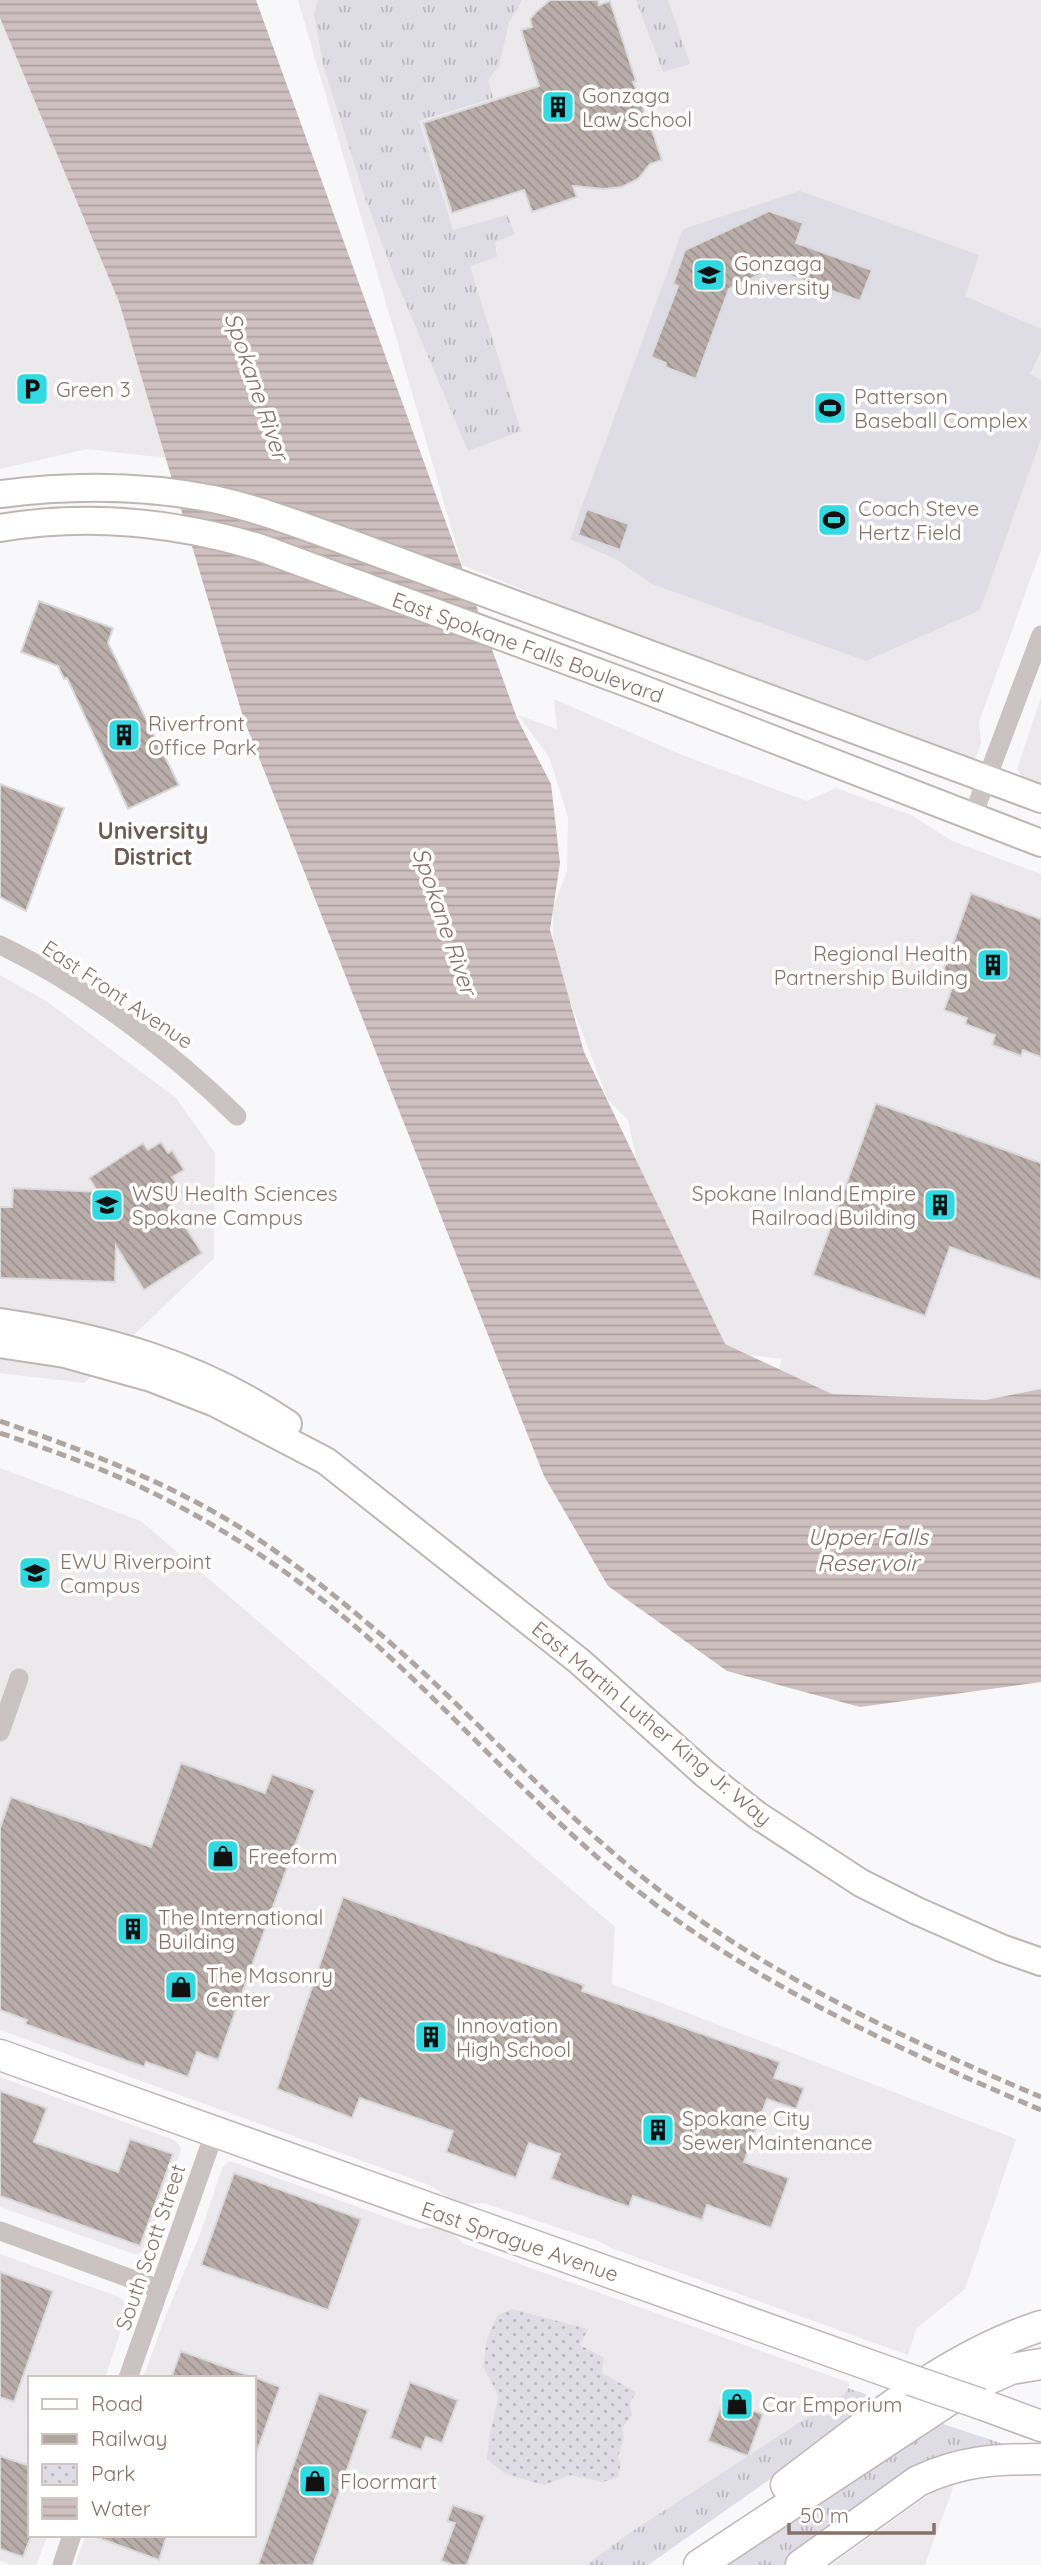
<svg xmlns="http://www.w3.org/2000/svg" width="1041" height="2565" font-family="Quicksand,sans-serif">
<style>
.built{fill:#ebe9eb}
.grass{fill:url(#grass-tufts)}
.park{fill:url(#park-dots)}
.garden{fill:#dedce4}
.water{fill:url(#water-rules)}
.building{fill:url(#building-back-hatch);stroke:#dadadc;stroke-width:2}
.lines{fill:none;stroke-linecap:round;stroke-linejoin:round}
.secondary-casing{stroke:#beb6b3;stroke-width:30}
.primary-casing{stroke:#beb7b5;stroke-width:33}
.street{stroke:#cac3c1;stroke-width:19}
.secondary{stroke:#fff;stroke-width:26}
.primary{stroke:#fff;stroke-width:30}
.rail{stroke:#afa6a2;stroke-width:5;stroke-dasharray:10 5;stroke-linecap:butt}
.primary-bridge-casing{stroke:#beb7b5;stroke-width:33;stroke-linecap:butt}
.primary-bridge{stroke:#fff;stroke-width:30}
.labels{text-anchor:middle;dominant-baseline:central;stroke-width:7;stroke-linejoin:round;paint-order:stroke}
.poi-label{font-size:21px;fill:#887169;stroke:#fff;text-anchor:start}
.street-label{font-size:21px;fill:#887169;stroke:#fff}
.water-label{font-size:23px;font-style:italic;fill:#8a6d6b;stroke:#fff}
.neighbourhood-label{font-size:23px;font-weight:bold;fill:#6d5d57;stroke:#fff}
</style>
<defs>
<pattern id="grass-tufts" width="24" height="20" patternUnits="userSpaceOnUse" patternTransform="scale(1.75)"><rect width="24" height="20" fill="#dedce4"/><path d="M3 7l-1-3M5 7V3M7 7l1-3M15 17l-1-3M17 17v-4M19 17l1-3" fill="none" stroke="#bab7bd"/></pattern>
<pattern id="park-dots" width="8" height="8" patternUnits="userSpaceOnUse" patternTransform="scale(1.75)"><rect width="8" height="8" fill="#dedce4"/><path d="M2 2h.1M6 6h.1" fill="none" stroke="#bab7bd" stroke-width="1.8" stroke-linecap="round"/></pattern>
<pattern id="water-rules" width="6" height="5" patternUnits="userSpaceOnUse" patternTransform="scale(1.75)"><rect width="6" height="5" fill="#cec0c0"/><path d="M0 2.5h6" fill="none" stroke="#ada0a0"/></pattern>
<pattern id="building-back-hatch" width="6" height="6" patternUnits="userSpaceOnUse" patternTransform="scale(1.75)"><rect width="6" height="6" fill="#b9adaa"/><path d="M-1 5l2 2M0 0l6 6M5-1l2 2" fill="none" stroke="#9c918e"/></pattern>
</defs>
<rect width="100%" height="100%" fill="#f8f8fa"/>
<!-- built -->
<g class="built">
<polygon points="298,0 1041,0 1041,550 979,722 981,744 976,757 972,760 710,666 462,565"/>
<polygon points="0,13 119,302 166,458 87,449 0,469"/>
<polygon points="1041,697 1041,786 1024,780 1017,769"/>
<polygon points="554,699 682,755 807,801 836,788 913,816 952,841 1041,874 1041,1606 713,1552 782,1359 750,1355 719,1343 639,1172 628,1120 608,1100 553,957 553,907 567,871 568,817 549,757 518,715 557,729"/>
<polygon points="0,975 46,1001 176,1098 215,1153 214,1258 84,1383 0,1373"/>
<polygon points="0,1468 141,1521 615,1927 612,1984 1016,2139 965,2289 917,2328 908,2355 611,2248 598,2241 484,2203 466,2204 449,2199 432,2186 0,2030"/>
<polygon points="0,2077 174,2140 179,2145 181,2150 145,2250 139,2254 134,2254 0,2207"/>
<polygon points="228,2162 233,2162 419,2229 436,2227 451,2232 464,2244 850,2383 848,2388 846,2392 628,2534 586,2565 75,2565 86,2535 254,2535 254,2378 143,2378 164,2320 200,2234 222,2168"/>
<polygon points="0,2254 119,2297 129,2306 105,2378 30,2378 30,2535 48,2535 36,2565 12,2565 0,2561"/>
<polygon points="958,2474 925,2565 831,2565"/>
</g>
<!-- grass -->
<g class="grass">
<polygon points="318,0 522,0 509,22 499,66 488,80 493,98 419,121 453,230 507,215 515,234 495,242 497,257 470,266 521,431 468,451 395,278 364,195 323,64 314,13"/>
<polygon points="636,0 668,0 690,64 663,72"/>
<polygon points="848,2388 883,2400 648,2565 586,2565 628,2534 846,2392"/>
<polygon points="934,2421 1004,2444 1000,2450 869,2505 783,2565 719,2565"/>
</g>
<!-- park -->
<polygon class="park" points="512,2309 588,2329 580,2345 604,2358 602,2373 636,2392 630,2402 632,2415 622,2428 624,2437 618,2457 621,2463 618,2477 603,2482 570,2475 544,2485 505,2474 487,2459 490,2433 499,2396 483,2367 487,2339 498,2315"/>
<!-- garden -->
<polygon class="garden" points="800,191 979,255 965,296 1041,329 1041,351 1030,374 1041,380 1041,439 980,610 866,661 652,584 616,559 570,539 683,229"/>
<!-- water -->
<polygon class="water" points="0,0 256,0 517,718 551,784 560,863 550,930 584,1052 725,1344 832,1394 986,1400 1041,1389 1041,1682 860,1707 727,1671 608,1586 544,1476 244,720 119,302 0,18"/>
<!-- building -->
<g class="building">
<polygon points="550,0 598,0 599,5 610,1 636,81 633,82 642,102 646,123 649,121 662,160 650,164 638,179 622,187 603,189 573,186 577,197 532,212 524,190 452,213 423,123 539,86 521,30 532,27 530,19 536,12"/>
<polygon points="769,211 803,223 796,243 872,270 860,301 772,269 729,289 696,379 665,367 666,363 651,357 678,286 673,284 685,250"/>
<polygon points="587,509 629,524 620,550 578,535"/>
<polygon points="39,601 113,628 108,643 179,785 128,809 67,678 64,679 58,666 21,652"/>
<polygon points="0,784 64,808 26,911 0,897"/>
<polygon points="971,893 1041,919 1041,1057 1023,1050 1021,1056 992,1045 995,1035 965,1024 967,1018 944,1010 952,988 939,983"/>
<polygon points="876,1103 1041,1163 1041,1280 950,1247 925,1316 813,1275"/>
<polygon points="161,1142 168,1153 172,1150 184,1170 172,1177 182,1192 169,1201 202,1253 144,1290 116,1246 115,1282 0,1278 0,1207 12,1207 13,1188 98,1192 89,1178 143,1143 148,1150"/>
<polygon points="181,1763 265,1793 272,1774 315,1790 218,2060 197,2052 188,2077 146,2062 144,2067 25,2024 27,2020 0,2010 0,1828 11,1797 151,1847"/>
<polygon points="343,1897 584,1985 582,1991 780,2062 774,2078 804,2088 796,2109 767,2099 744,2162 789,2178 771,2228 707,2205 702,2220 633,2196 629,2207 551,2179 560,2154 529,2143 516,2178 446,2152 453,2131 360,2098 352,2118 277,2089"/>
<polygon points="0,2091 47,2108 34,2142 118,2172 130,2139 173,2154 140,2246 0,2196"/>
<polygon points="234,2173 361,2219 328,2310 201,2265"/>
<polygon points="0,2272 53,2291 14,2402 0,2397"/>
<polygon points="181,2351 250,2376 249,2378 171,2378"/>
<polygon points="254,2377 280,2387 256,2454 254,2454"/>
<polygon points="410,2382 458,2400 442,2443 426,2437 421,2450 390,2438"/>
<polygon points="319,2393 368,2410 323,2538 313,2565 258,2565"/>
<polygon points="723,2400 763,2414 748,2456 708,2441"/>
<polygon points="0,2456 30,2466 30,2539 23,2557 0,2549"/>
<polygon points="453,2505 485,2516 467,2565 453,2565 441,2561 455,2523 447,2521"/>
<polygon points="97,2535 167,2535 159,2560 96,2537"/>
</g>
<g class="lines">
<defs>
<g id="secondary">
<path d="M0 494C71 485 142 485 213 499 260 509 305 527 350 543L1041 799"/>
<path d="M0 528C88 513 176 522 261 548L638 687 1041 843"/>
<path d="M0 1322C104 1337 200 1364 288 1424"/>
<polyline points="0,1344 65,1354 151,1378 215,1403 326,1461 579,1661 705,1774 757,1815 861,1883 917,1911 1001,1948 1041,1962"/>
</g>
<g id="primary">
<polyline points="0,2055 911,2380"/>
<polyline points="981,2404 1041,2426"/>
<path d="M786 2485C866 2425 945 2357 1041 2326"/>
<polyline points="699,2565 964,2390 1011,2369 1041,2364"/>
<path d="M801 2565 918 2481C961 2461 994 2459 1041 2459"/>
</g>
</defs>
<!-- secondary casing -->
<use href="#secondary" class="secondary-casing"/>
<!-- primary casing -->
<use href="#primary" class="primary-casing"/>
<!-- street -->
<g class="street">
<polyline points="972,818 1041,635"/>
<path d="M0 945C85 986 170 1050 237 1116"/>
<polyline points="0,1732 19,1678"/>
<polyline points="0,2231 159,2289"/>
<polyline points="128,2378 215,2131"/>
<polyline points="62,2565 72,2535"/>
</g>
<!-- secondary -->
<use href="#secondary" class="secondary"/>
<!-- primary -->
<use href="#primary" class="primary"/>
<!-- rail -->
<g class="rail">
<path d="M0 1421C65 1444 131 1468 192 1500 262 1536 327 1588 386 1639 477 1718 555 1809 650 1883 766 1975 905 2039 1041 2097"/>
<path d="M0 1433C44 1448 88 1463 130 1482 220 1523 307 1582 381 1649 468 1728 545 1818 638 1891 758 1986 901 2050 1041 2110"/>
</g>
<defs>
<polyline id="primary-bridge" points="911,2380 981,2404"/>
</defs>
<!-- primary-bridge casing -->
<use href="#primary-bridge" class="primary-bridge-casing"/>
<!-- primary-bridge -->
<use href="#primary-bridge" class="primary-bridge"/>
</g>
<!-- icons -->
<defs>
<symbol id="building-square" viewBox="-11 -11 22 22"><rect x="-9" y="-9" width="18" height="18" rx="4" fill="#32d9e0" stroke="#fff"/><path d="M-4-6H4V6H1V3H-1V6H-4ZM-2.5-4.3h1.7v1.8h-1.7ZM.8-4.3h1.7v1.8H.8ZM-2.5-1h1.7V.8h-1.7ZM.8-1h1.7V.8H.8Z" fill="#111"/></symbol>
<symbol id="university-square" viewBox="-11 -11 22 22"><rect x="-9" y="-9" width="18" height="18" rx="4" fill="#32d9e0" stroke="#fff"/><path d="M0-5L7-2L0 1L-7-2ZM-4 1L0 2.5L4 1V4Q0 6-4 4Z" fill="#111"/></symbol>
<symbol id="parking-square" viewBox="-11 -11 22 22"><rect x="-9" y="-9" width="18" height="18" rx="4" fill="#32d9e0" stroke="#fff"/><path d="M-3.5-5.5H1a3.5 3.5 0 0 1 0 7H-1V5.5H-3.5ZM-1-3.4V-.6H.8a1.4 1.4 0 0 0 0-2.8Z" fill="#111"/></symbol>
<symbol id="stadium-square" viewBox="-11 -11 22 22"><rect x="-9" y="-9" width="18" height="18" rx="4" fill="#32d9e0" stroke="#fff"/><path d="M0-5a6.5 5 0 1 0 0 10a6.5 5 0 1 0 0-10ZM-3.5-1.8h7v3.6h-7Z" fill="#111"/></symbol>
<symbol id="shop-square" viewBox="-11 -11 22 22"><rect x="-9" y="-9" width="18" height="18" rx="4" fill="#32d9e0" stroke="#fff"/><path d="M-5-2.5h2.3a2.7 3.5 0 0 1 5.4 0H5L5.5 6h-11ZM-1.5-2.5h3a1.5 2.3 0 0 0-3 0Z" fill="#111"/></symbol>
</defs>
<g fill-rule="evenodd">
<use href="#building-square" x="539" y="88" width="38" height="38"/>
<use href="#university-square" x="690" y="256" width="38" height="38"/>
<use href="#parking-square" x="13" y="370" width="38" height="38"/>
<use href="#stadium-square" x="811" y="389" width="38" height="38"/>
<use href="#stadium-square" x="815" y="501" width="38" height="38"/>
<use href="#building-square" x="105" y="716" width="38" height="38"/>
<use href="#building-square" x="974" y="946" width="38" height="38"/>
<use href="#university-square" x="88" y="1186" width="38" height="38"/>
<use href="#building-square" x="921" y="1186" width="38" height="38"/>
<use href="#university-square" x="16" y="1554" width="38" height="38"/>
<use href="#shop-square" x="204" y="1837" width="38" height="38"/>
<use href="#building-square" x="114" y="1910" width="38" height="38"/>
<use href="#shop-square" x="162" y="1968" width="38" height="38"/>
<use href="#building-square" x="412" y="2018" width="38" height="38"/>
<use href="#building-square" x="639" y="2111" width="38" height="38"/>
<use href="#shop-square" x="718" y="2385" width="38" height="38"/>
<use href="#shop-square" x="296" y="2462" width="38" height="38"/>
</g>
<g class="labels">
<!-- poi labels -->
<g class="poi-label">
<text x="582" y="95">Gonzaga<tspan x="582" dy="24">Law School</tspan></text>
<text x="734" y="263">Gonzaga<tspan x="734" dy="24">University</tspan></text>
<text x="56" y="389">Green 3</text>
<text x="854" y="396">Patterson<tspan x="854" dy="24">Baseball Complex</tspan></text>
<text x="858" y="508">Coach Steve<tspan x="858" dy="24">Hertz Field</tspan></text>
<text x="148" y="723">Riverfront<tspan x="148" dy="24">Office Park</tspan></text>
<text x="968" y="953" text-anchor="end">Regional Health<tspan x="968" dy="24">Partnership Building</tspan></text>
<text x="132" y="1193">WSU Health Sciences<tspan x="132" dy="24">Spokane Campus</tspan></text>
<text x="916" y="1193" text-anchor="end">Spokane Inland Empire<tspan x="916" dy="24">Railroad Building</tspan></text>
<text x="60" y="1561">EWU Riverpoint<tspan x="60" dy="24">Campus</tspan></text>
<text x="248" y="1856">Freeform</text>
<text x="158" y="1917">The International<tspan x="158" dy="24">Building</tspan></text>
<text x="206" y="1975">The Masonry<tspan x="206" dy="24">Center</tspan></text>
<text x="456" y="2025">Innovation<tspan x="456" dy="24">High School</tspan></text>
<text x="682" y="2118">Spokane City<tspan x="682" dy="24">Sewer Maintenance</tspan></text>
<text x="762" y="2404">Car Emporium</text>
<text x="340" y="2481">Floormart</text>
</g>
<!-- street labels -->
<g class="street-label">
<text transform="translate(528 647) rotate(20)">East Spokane Falls Boulevard</text>
<text transform="translate(118 994) rotate(34)">East Front Avenue</text>
<text transform="translate(652 1723) rotate(40)">East Martin Luther King Jr. Way</text>
<text transform="translate(520 2241) rotate(19)">East Sprague Avenue</text>
<text transform="translate(150 2247) rotate(-71)">South Scott Street</text>
</g>
<!-- water labels -->
<g class="water-label">
<text transform="translate(257 386) rotate(71)">Spokane River</text>
<text transform="translate(445 921) rotate(71)">Spokane River</text>
<text x="868" y="1536">Upper Falls<tspan x="868" dy="26">Reservoir</tspan></text>
</g>
<!-- neighbourhood labels -->
<g class="neighbourhood-label">
<text x="153" y="830">University<tspan x="153" dy="26">District</tspan></text>
</g>
</g>
<!-- legend -->
<rect x="28" y="2376" width="228" height="161" fill="#ffffff" stroke="#cfc6c3" stroke-width="2"/>
<rect x="42" y="2399" width="35" height="10" fill="#ffffff" stroke="#cfc6c3" stroke-width="2"/>
<text x="91" y="2411" font-size="21" fill="#887169">Road</text>
<rect x="42" y="2434" width="35" height="10" fill="#afa6a2" stroke="#cfc6c3" stroke-width="2"/>
<text x="91" y="2446" font-size="21" fill="#887169">Railway</text>
<rect x="42" y="2464" width="35" height="21" fill="url(#park-dots)" stroke="#cfc6c3" stroke-width="2"/>
<text x="91" y="2481" font-size="21" fill="#887169">Park</text>
<rect x="42" y="2498" width="35" height="21" fill="url(#water-rules)" stroke="#cfc6c3" stroke-width="2"/>
<text x="91" y="2516" font-size="21" fill="#887169">Water</text>
<!-- scale -->
<path d="M789 2523v10h145v-10" fill="none" stroke="#887169" stroke-width="3.5"/>
<text x="800" y="2523" font-size="21" fill="#887169" stroke="#ffffff" stroke-width="5" paint-order="stroke">50 m</text>
</svg>
